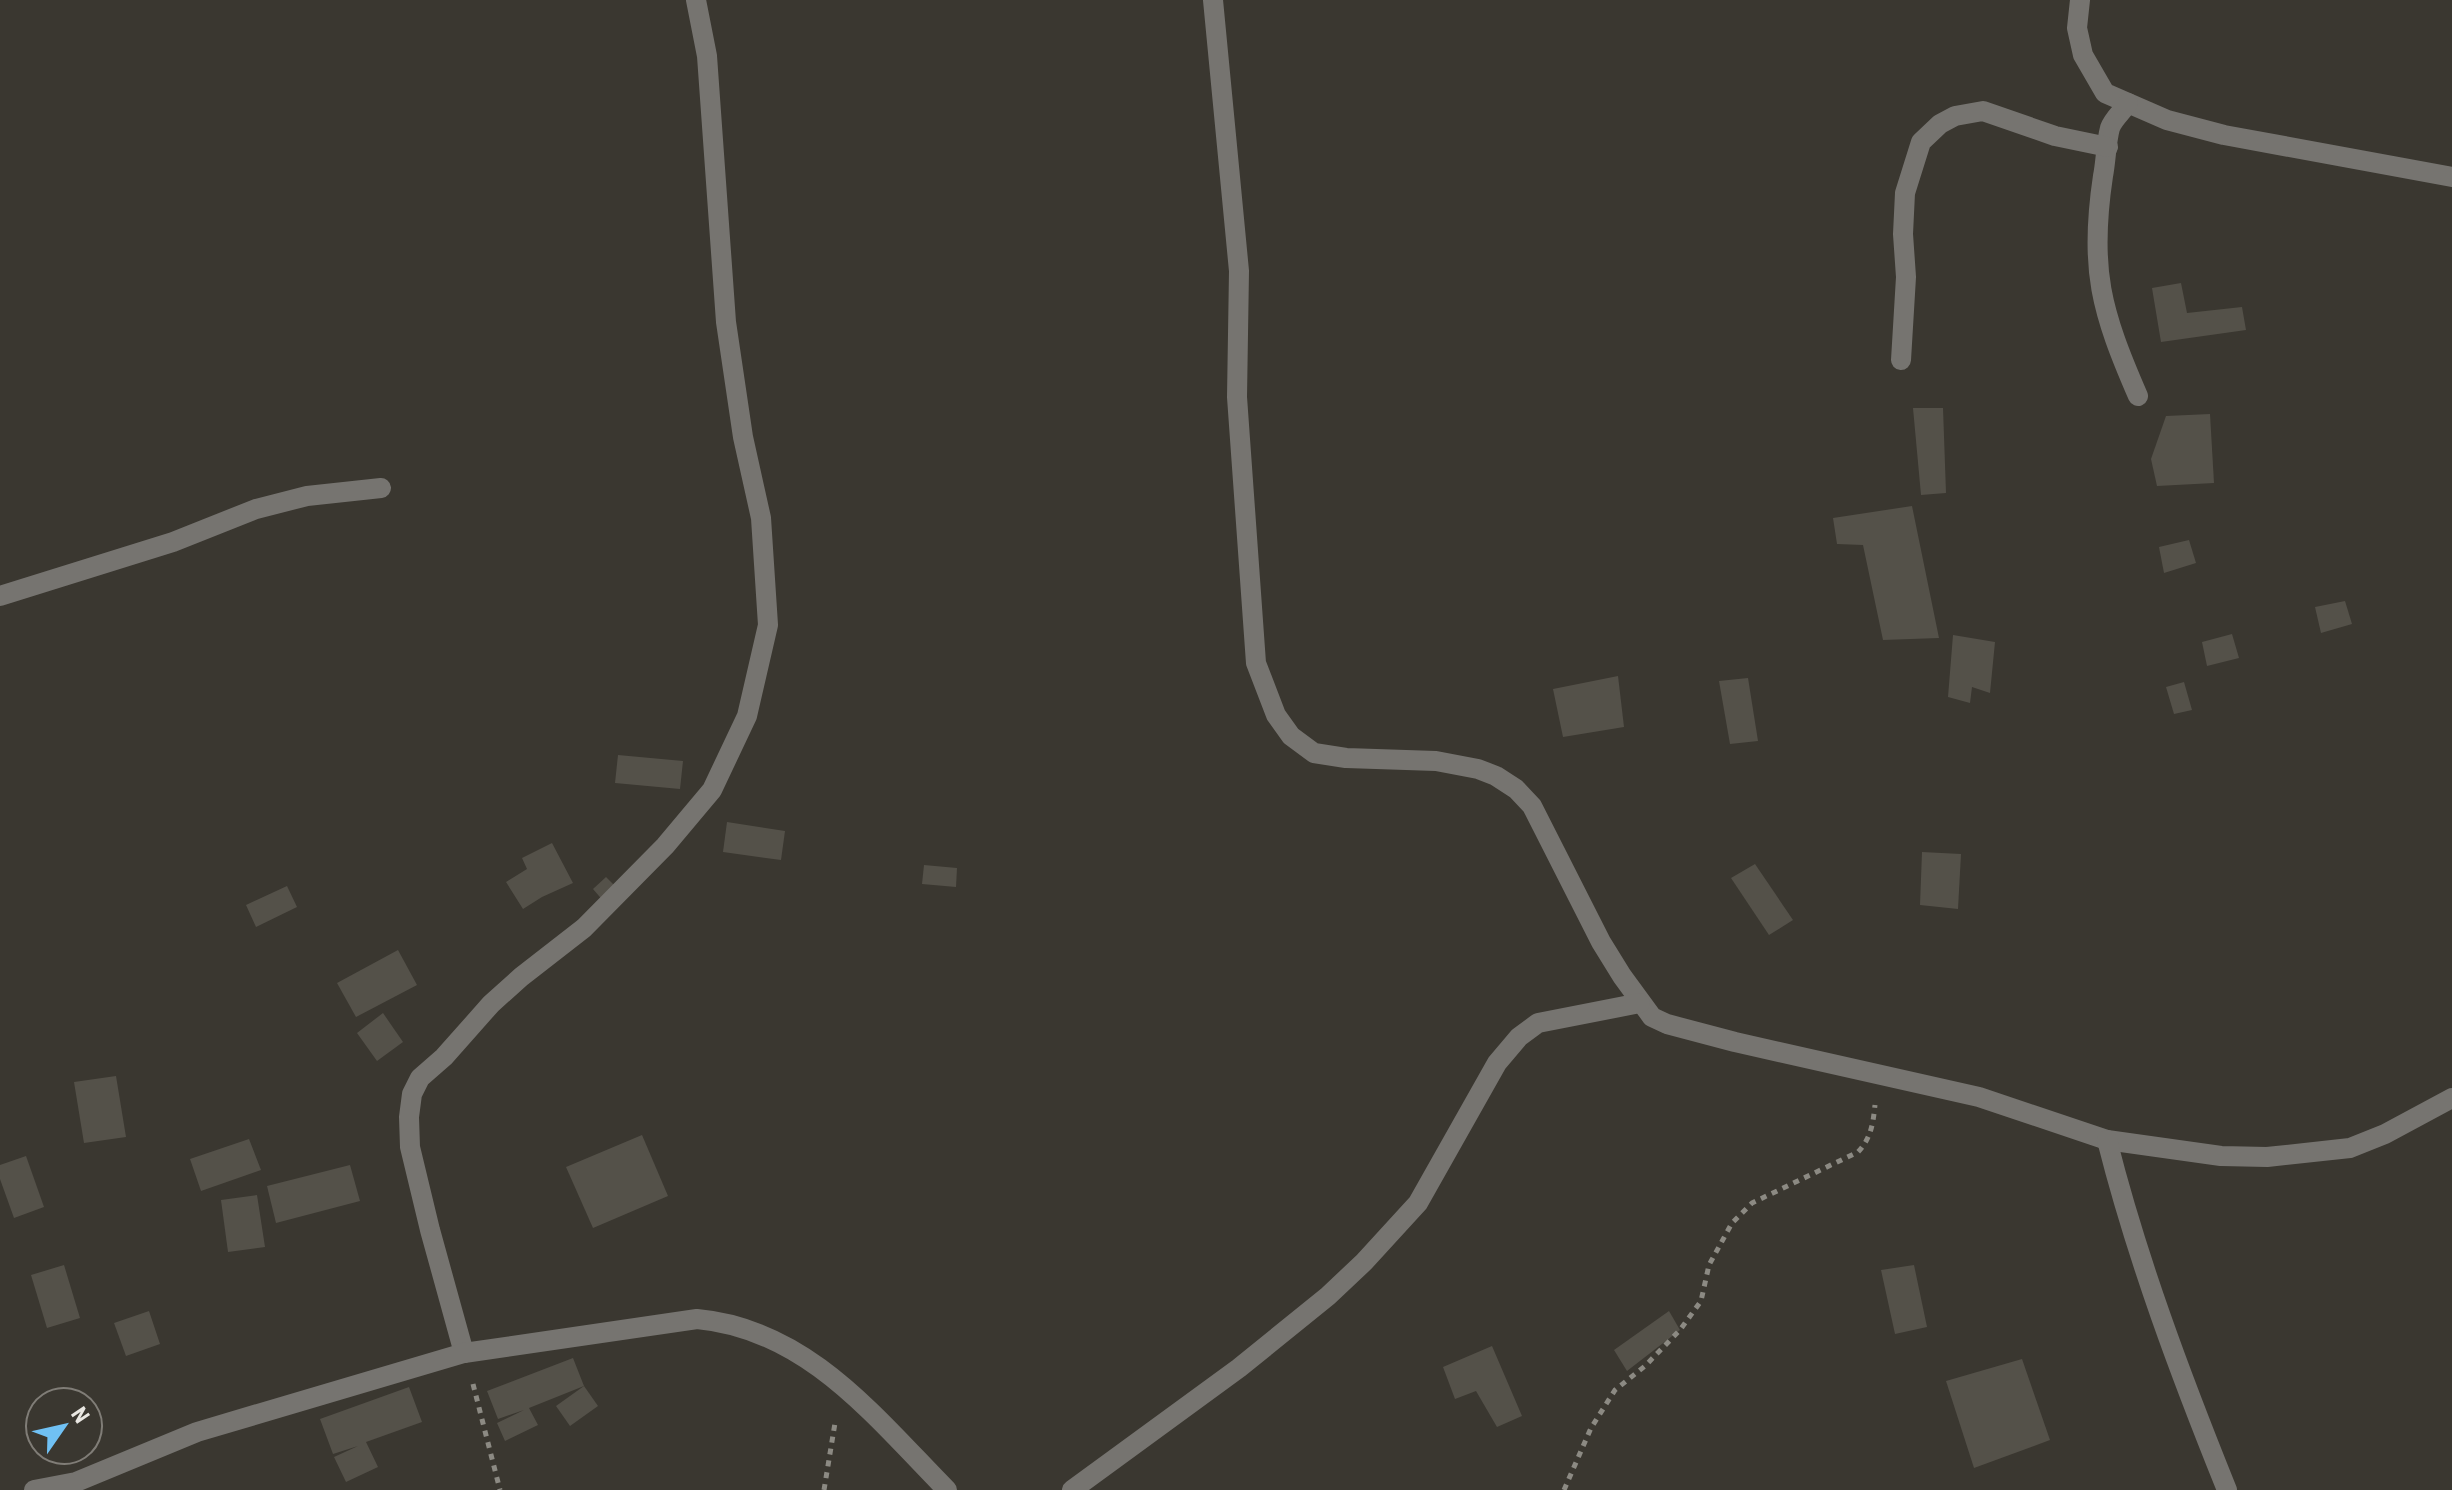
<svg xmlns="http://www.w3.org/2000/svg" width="2452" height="1490" font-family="'Roboto Condensed',sans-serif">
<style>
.building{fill:#545149}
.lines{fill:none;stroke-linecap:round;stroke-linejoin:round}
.path{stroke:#8c8a83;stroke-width:5;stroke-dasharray:6 6;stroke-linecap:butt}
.minor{stroke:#767470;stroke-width:20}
</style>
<rect width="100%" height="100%" fill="#3a3730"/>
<!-- building -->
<g class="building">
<polygon points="2181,283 2187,313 2242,307 2246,330 2161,342 2152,288"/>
<polygon points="1913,408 1943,408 1946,493 1921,495"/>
<polygon points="2210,414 2214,483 2157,486 2151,459 2166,416"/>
<polygon points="1912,506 1939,638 1883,640 1863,545 1837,544 1833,518"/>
<polygon points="2189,540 2196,563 2164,573 2159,547"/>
<polygon points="2345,601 2352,624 2321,633 2315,607"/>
<polygon points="2232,634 2239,658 2207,666 2202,642"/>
<polygon points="1953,635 1995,642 1990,693 1972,687 1970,703 1948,697"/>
<polygon points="1618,676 1624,727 1563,737 1553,689"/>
<polygon points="1748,678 1758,741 1730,744 1719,681"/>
<polygon points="2184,682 2192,710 2174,714 2166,687"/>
<polygon points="618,755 683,761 680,789 615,783"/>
<polygon points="727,822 785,831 781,860 723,852"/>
<polygon points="552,843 573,883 542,897 523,909 506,882 527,869 522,858"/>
<polygon points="1922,852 1961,854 1958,909 1920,905"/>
<polygon points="1755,864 1793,920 1769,935 1731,878"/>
<polygon points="924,865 957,868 956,887 922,884"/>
<polygon points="606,877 619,890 605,903 593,889"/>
<polygon points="287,886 297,907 256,927 246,905"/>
<polygon points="398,950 417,985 356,1017 337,983"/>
<polygon points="383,1013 403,1042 377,1061 357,1033"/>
<polygon points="116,1076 126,1137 84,1143 74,1082"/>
<polygon points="642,1135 668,1196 593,1228 566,1167"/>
<polygon points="249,1139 261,1170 201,1191 190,1159"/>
<polygon points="26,1156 44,1207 14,1218 0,1179 0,1165"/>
<polygon points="350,1165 360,1201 276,1223 267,1186"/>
<polygon points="257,1195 265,1247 228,1252 221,1200"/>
<polygon points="64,1265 80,1318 47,1328 31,1275"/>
<polygon points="1914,1265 1927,1327 1895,1334 1881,1270"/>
<polygon points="149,1311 160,1344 126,1356 114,1323"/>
<polygon points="1669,1311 1680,1330 1627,1371 1614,1350"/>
<polygon points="1492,1346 1522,1416 1497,1427 1476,1391 1455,1399 1443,1367"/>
<polygon points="573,1358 584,1386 529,1408 538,1425 505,1441 497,1423 524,1410 498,1419 487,1391"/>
<polygon points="2022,1359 2050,1440 1974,1468 1946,1381"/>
<polygon points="584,1386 598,1406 570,1426 556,1406"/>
<polygon points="409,1387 422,1422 366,1442 378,1467 346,1482 334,1457 358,1446 333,1454 320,1419"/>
</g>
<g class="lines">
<!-- path -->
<g class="path">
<polyline points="473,1384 500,1490"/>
<polyline points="824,1490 835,1423"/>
<path d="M1564 1490 1591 1428 1615 1390 1645 1366 1680 1330 1701 1301 1709 1265 1732 1223 1752 1203 1858 1152C1871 1138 1873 1124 1875 1105"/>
</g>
<!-- minor -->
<g class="minor">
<polyline points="1213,0 1239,271 1237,397 1256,663 1276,715 1291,736 1314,753 1346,758 1436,761 1478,769 1496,776 1516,789 1532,806 1601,942 1622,976 1652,1017 1667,1024 1735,1042 1979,1097 2107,1140 2221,1156 2267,1157 2350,1148 2385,1134 2452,1098"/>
<polyline points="2080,0 2077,28 2083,55 2105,93 2167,120 2224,135 2452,177"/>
<path d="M2128 103C2123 111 2113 119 2110 128 2106 143 2106 161 2103 176 2089 269 2101 311 2138 396"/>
<polyline points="1901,360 1906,277 1903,234 1905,193 1921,142 1940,124 1955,116 1983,111 2055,136 2108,147"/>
<polyline points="0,596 173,542 256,509 307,496 381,488"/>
<path d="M2107 1140C2137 1259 2181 1376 2227 1490"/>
<polyline points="464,1353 430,1230 410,1147 409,1117 412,1094 420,1078 444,1057 491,1004 521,977 584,928 665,846 712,790 747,716 768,625 761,518 743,437 726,322 707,56 696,0"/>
<path d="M34 1490 76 1482 197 1432 464 1353 697 1319C807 1329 874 1416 947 1490"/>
<polyline points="1072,1490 1239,1368 1328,1296 1364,1262 1418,1203 1497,1063 1519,1037 1538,1023 1640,1003"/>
</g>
</g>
<!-- north arrow -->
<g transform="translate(64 1426) rotate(56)"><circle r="38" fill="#3a3730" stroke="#807d77" stroke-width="2"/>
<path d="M0-6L14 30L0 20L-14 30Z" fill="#70c1f4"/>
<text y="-12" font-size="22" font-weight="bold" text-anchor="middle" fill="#e9e7e2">N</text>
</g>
</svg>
